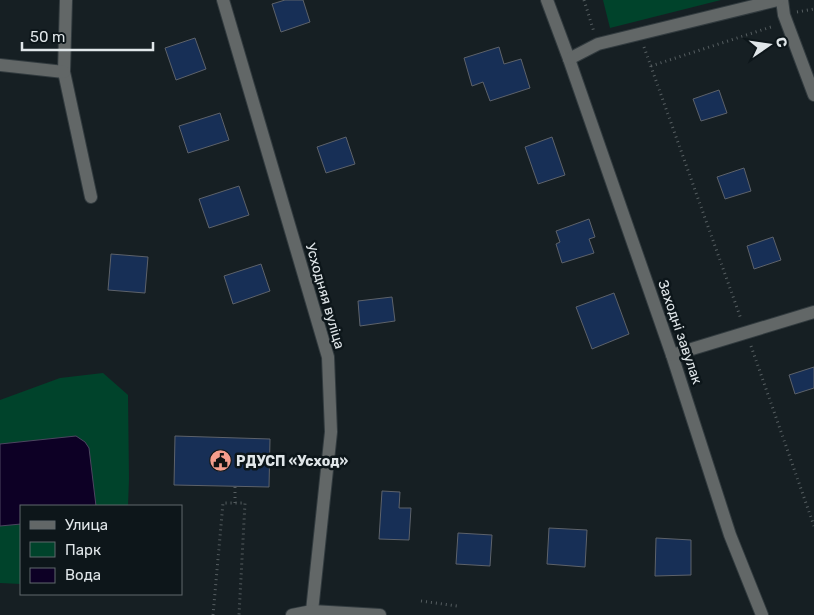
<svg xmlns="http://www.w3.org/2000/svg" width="814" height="615" font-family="Rubik,sans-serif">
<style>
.green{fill:#00432b}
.water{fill:#0d0025;stroke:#4c4560}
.building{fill:#172f56;stroke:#5d626a}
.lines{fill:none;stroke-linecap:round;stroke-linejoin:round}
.minor-casing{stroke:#323b3f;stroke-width:14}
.path{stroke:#565e61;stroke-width:3;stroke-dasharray:1 4;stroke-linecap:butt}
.minor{stroke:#626767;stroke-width:12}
.labels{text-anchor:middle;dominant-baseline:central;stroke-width:5;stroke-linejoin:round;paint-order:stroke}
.street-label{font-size:14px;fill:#e0e6e9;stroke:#0d161a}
.poi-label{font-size:14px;font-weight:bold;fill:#e0e6e9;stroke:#0d161a;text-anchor:start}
</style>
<rect width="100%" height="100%" fill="#161f23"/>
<!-- green -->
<g class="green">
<polygon points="603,0 721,0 610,28"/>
<polygon points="103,373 128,395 129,479 128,506 21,506 21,584 0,583 0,400 60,378"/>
</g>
<!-- water -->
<polygon class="water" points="76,436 85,442 89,448 96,506 21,506 21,524 0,526 0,444"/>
<!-- building -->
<g class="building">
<polygon points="285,0 303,0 310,22 281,32 272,4"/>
<polygon points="195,38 206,69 176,80 165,48"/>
<polygon points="499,47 504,64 521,59 530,88 490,101 483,82 472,86 464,58"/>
<polygon points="719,90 727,113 701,121 693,99"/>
<polygon points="220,113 229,140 188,153 179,126"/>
<polygon points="346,137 355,164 326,173 317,147"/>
<polygon points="552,137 565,175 538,184 525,147"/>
<polygon points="744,168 751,191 725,199 717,177"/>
<polygon points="239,186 249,215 209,228 199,199"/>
<polygon points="589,219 595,237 589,239 594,253 562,263 556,244 560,242 556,231"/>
<polygon points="773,237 781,260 754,269 747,246"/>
<polygon points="111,254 148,257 145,293 108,290"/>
<polygon points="261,264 270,291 233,304 224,276"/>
<polygon points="614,293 629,334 592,349 576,307"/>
<polygon points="392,297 395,321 360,326 358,301"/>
<polygon points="814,367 814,388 795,394 789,375"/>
<polygon points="175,436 270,439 269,487 174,485"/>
<polygon points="382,491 400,492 399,508 411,508 409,540 379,539"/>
<polygon points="549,528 587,530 585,567 547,564"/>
<polygon points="458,533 492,535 490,566 456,564"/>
<polygon points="656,538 691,540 691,575 655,576"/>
</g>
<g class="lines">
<defs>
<g id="minor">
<polyline points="66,0 64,72 91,197"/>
<polyline points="223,0 328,357 331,432 312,611"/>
<polyline points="547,0 569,59 672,355 730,535 762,615"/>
<polyline points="782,0 784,15 814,95"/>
<polyline points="569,59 598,44 778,0"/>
<polyline points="0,65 64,72"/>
<polyline points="672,355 814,312"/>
<polyline points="292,615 312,611 380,615"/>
</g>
</defs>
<!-- minor casing -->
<use href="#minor" class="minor-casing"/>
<!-- path -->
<g class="path">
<polyline points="584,0 594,32"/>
<polyline points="797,12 814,9"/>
<polyline points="644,47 741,319"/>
<polyline points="651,66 774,26"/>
<polyline points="751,346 814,526"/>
<polyline points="235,487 235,503"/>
<polyline points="421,601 457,606"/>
<polyline points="213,615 223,503 245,503 239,615"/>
</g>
<!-- minor -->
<use href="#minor" class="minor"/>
</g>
<!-- icons -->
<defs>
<symbol id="civic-disc" viewBox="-11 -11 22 22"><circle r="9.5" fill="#f49d8c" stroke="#0d161a"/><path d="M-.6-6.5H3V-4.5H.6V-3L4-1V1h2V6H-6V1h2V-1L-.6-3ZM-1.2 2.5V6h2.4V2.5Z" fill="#111"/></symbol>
</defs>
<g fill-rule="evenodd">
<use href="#civic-disc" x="208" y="448" width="25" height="25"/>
</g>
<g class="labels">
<!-- street labels -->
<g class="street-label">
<text transform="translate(325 296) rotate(74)">Усходняя вуліца</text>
<text transform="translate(680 332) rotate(71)">Заходні завулак</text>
</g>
<!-- poi labels -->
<g class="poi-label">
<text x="236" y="461">РДУСП «Усход»</text>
</g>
</g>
<!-- legend -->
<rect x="20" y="505" width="162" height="90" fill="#0d161a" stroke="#61696d"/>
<rect x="30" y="521" width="25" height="8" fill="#626767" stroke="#61696d"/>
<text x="65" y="530" font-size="15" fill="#e0e6e9">Улица</text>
<rect x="30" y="542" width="25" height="15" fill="#00432b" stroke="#61696d"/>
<text x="65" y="555" font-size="15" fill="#e0e6e9">Парк</text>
<rect x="30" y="568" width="25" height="15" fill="#0d0025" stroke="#61696d"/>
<text x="65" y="580" font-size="15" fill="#e0e6e9">Вода</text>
<!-- north arrow -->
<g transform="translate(769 45) rotate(77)" stroke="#0d161a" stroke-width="4" paint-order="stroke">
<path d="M0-4L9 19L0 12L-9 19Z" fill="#e0e6e9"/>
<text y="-8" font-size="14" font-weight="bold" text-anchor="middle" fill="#e0e6e9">С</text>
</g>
<!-- scale -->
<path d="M22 42v8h131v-8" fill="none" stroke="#e0e6e9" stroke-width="2.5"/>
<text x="30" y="42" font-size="15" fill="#e0e6e9" stroke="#0d161a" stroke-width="4" paint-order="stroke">50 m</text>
</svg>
